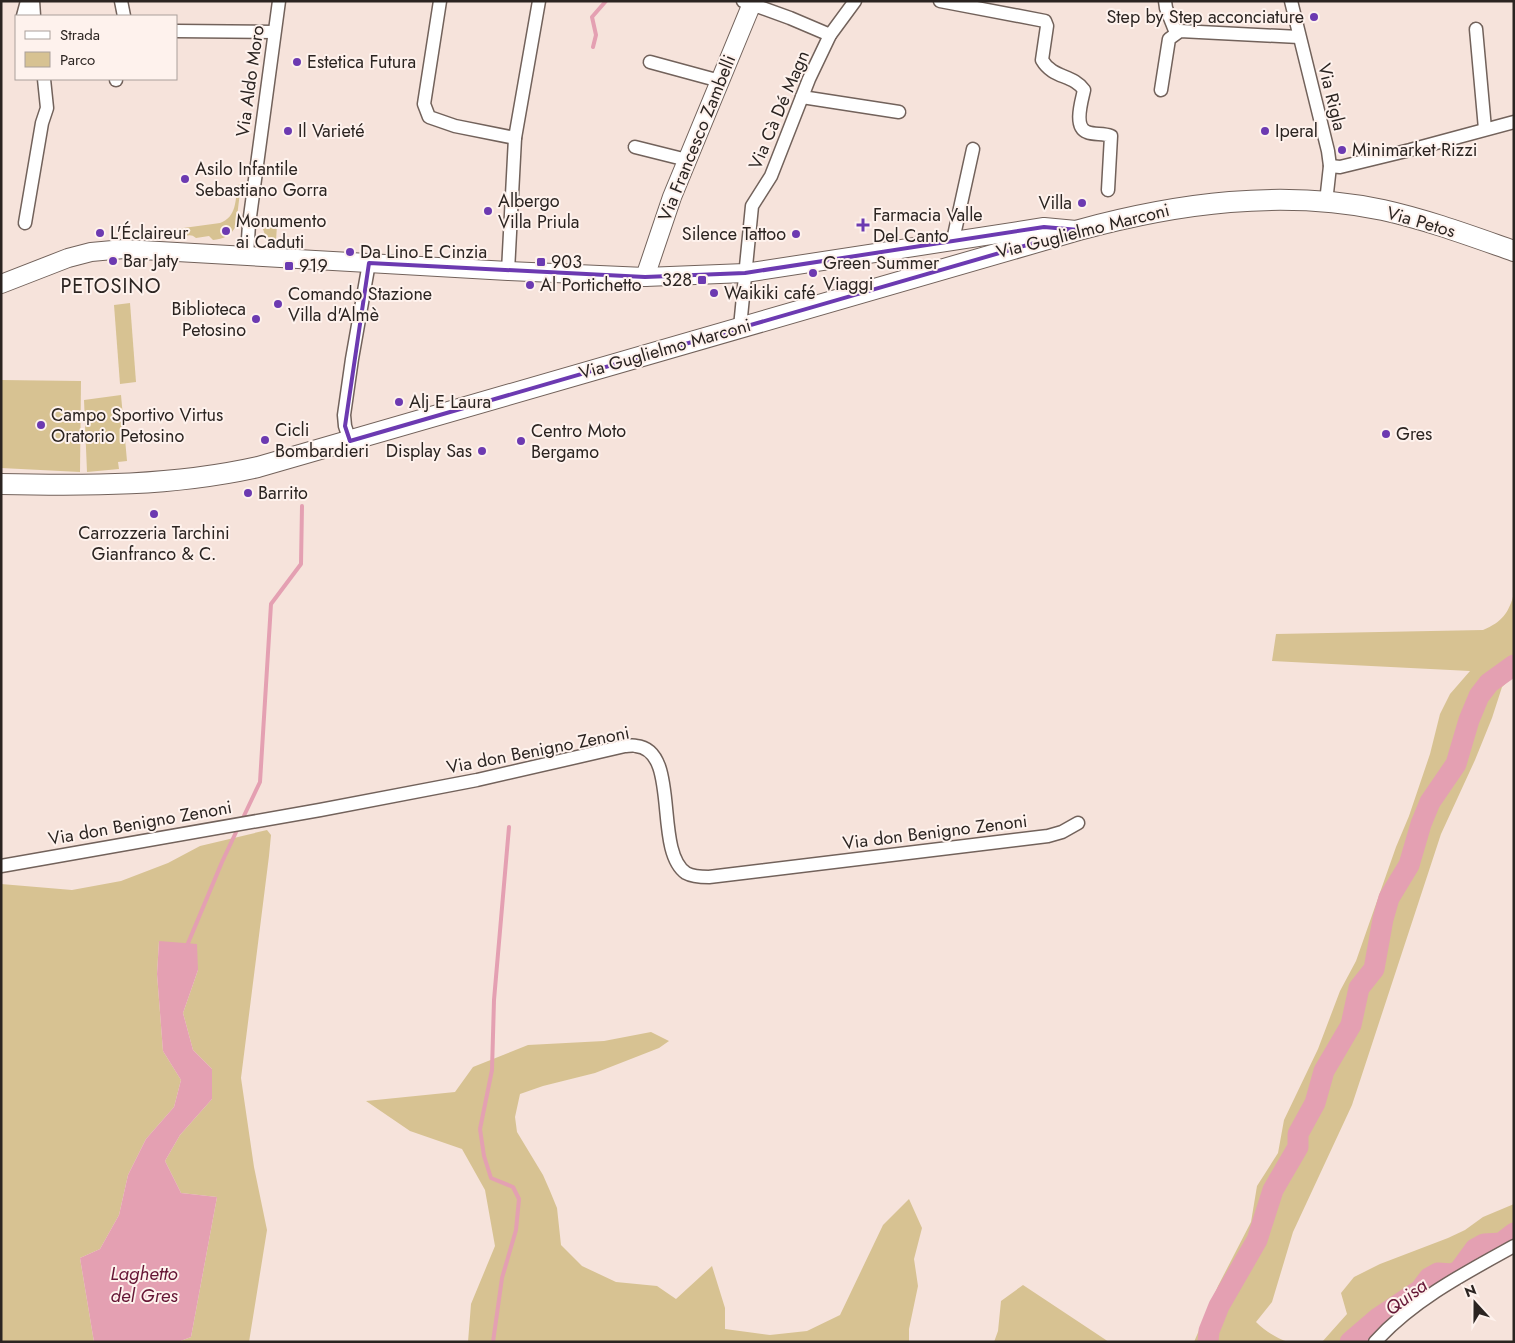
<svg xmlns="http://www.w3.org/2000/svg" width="1515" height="1343" font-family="Jost,sans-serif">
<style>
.green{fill:#d7c292}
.water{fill:#e4a0b2}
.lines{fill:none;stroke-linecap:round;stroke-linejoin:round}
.stream{stroke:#e4a0b2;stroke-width:4}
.river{stroke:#e4a0b2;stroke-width:21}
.street-casing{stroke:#72625b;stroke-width:15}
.secondary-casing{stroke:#72625b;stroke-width:20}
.primary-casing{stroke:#72625b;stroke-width:22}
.street{stroke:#fff;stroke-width:12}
.secondary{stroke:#fff;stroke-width:18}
.primary{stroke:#fff;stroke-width:20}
.marked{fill:none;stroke:#6c3ab1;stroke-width:4;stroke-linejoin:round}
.poi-dot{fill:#6c3ab1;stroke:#fef2ed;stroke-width:2}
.labels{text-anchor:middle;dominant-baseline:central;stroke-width:4;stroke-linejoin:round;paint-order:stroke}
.poi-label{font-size:18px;fill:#2b2421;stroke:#fef2ed;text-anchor:start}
.street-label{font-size:18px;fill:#2b2421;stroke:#fef2ed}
.water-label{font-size:19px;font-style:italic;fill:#651635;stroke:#fef2ed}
.quarter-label{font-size:20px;letter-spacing:1px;fill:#2b2421;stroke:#fef2ed}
</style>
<rect width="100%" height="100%" fill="#f6e3db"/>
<!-- green -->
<g class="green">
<path d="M241 184 236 225C232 236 223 239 213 240L209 236 196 238C189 232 186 238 178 237L176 234V229L220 223C237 217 235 200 238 185Z"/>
<polygon points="261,223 277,224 276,242 265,235"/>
<polygon points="130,303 136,382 120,384 114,305"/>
<polygon points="1,380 81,381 80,472 1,468"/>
<polygon points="121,395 127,461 118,462 119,469 87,472 84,400"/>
<path d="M1514 593V675L1502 687 1492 718 1475 760 1441 834 1352 1105 1293 1232 1272 1302 1256 1322C1265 1331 1276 1338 1288 1342H1194L1218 1286 1251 1222 1257 1186 1278 1153 1284 1120 1318 1049 1340 991 1356 961 1396 847 1409 816 1430 754 1440 714 1450 694 1470 671 1272 661 1276 634 1483 630C1502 622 1509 613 1514 593Z"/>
<polygon points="267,830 271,835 269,856 241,1078 254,1167 267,1230 249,1342 178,1342 191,1337 217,1197 181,1193 165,1161 180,1135 212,1099 212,1069 193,1050 183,1013 198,970 159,941 157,974 163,1051 181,1080 174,1107 146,1139 128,1175 119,1215 100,1249 80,1258 94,1342 1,1342 1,884 72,890 121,881 168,863 200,846"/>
<polygon points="651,1032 669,1041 659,1048 595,1073 543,1086 520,1094 515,1117 517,1132 543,1175 550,1191 557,1208 561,1245 582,1266 616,1282 657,1286 676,1299 712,1266 725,1308 725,1329 770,1335 807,1331 840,1315 883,1225 909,1199 922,1228 914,1259 918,1286 909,1329 909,1342 468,1342 471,1304 495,1246 485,1190 462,1149 410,1131 366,1101 455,1092 473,1067 528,1045 604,1041"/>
<polygon points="1514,1204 1514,1239 1480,1259 1373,1330 1363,1342 1322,1342 1347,1314 1341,1293 1354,1277 1380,1264 1448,1238 1465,1230 1483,1217"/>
<polygon points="1023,1285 1109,1342 994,1342 998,1331 1001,1301"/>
</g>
<!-- water -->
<polygon class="water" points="159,941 197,944 198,970 183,1013 193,1050 212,1069 212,1099 180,1135 165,1161 181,1193 217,1197 191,1337 178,1342 94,1342 80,1258 100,1249 119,1215 128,1175 146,1139 174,1107 181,1080 163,1051 157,974"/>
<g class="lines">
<!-- stream -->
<g class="stream">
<polyline points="593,47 596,35 592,17 606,1"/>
<polyline points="242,820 260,782 271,604 301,564 302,506"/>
<polyline points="186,948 222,862 238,828"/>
<polyline points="493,1342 502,1278 516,1230 519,1199 513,1187 491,1178 484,1156 480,1129 492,1070 494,1000 509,827"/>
</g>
<!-- river -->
<g class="river">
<polyline points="1208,1342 1209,1331 1219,1306 1257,1240 1273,1190 1298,1147 1298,1134 1315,1103 1324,1071 1351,1025 1359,988 1374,969 1383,919 1389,898 1409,865 1421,824 1430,802 1456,764 1469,720 1479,696 1489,683 1514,665"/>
<polyline points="1350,1342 1378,1318 1420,1290 1429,1278 1438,1273 1452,1274 1459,1271 1475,1249 1484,1244 1501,1243 1514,1233"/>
</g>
<defs>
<g id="street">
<polyline points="33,1 34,16"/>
<polyline points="121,1 124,16"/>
<polyline points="440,1 424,104 429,117 455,126 515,138"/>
<polyline points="743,1 790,18 830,35"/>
<path d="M940 1 1045 21 1047 26 1042 60C1053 79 1073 74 1084 90 1082 100 1073 127 1087 132 1094 135 1103 133 1111 136L1108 190"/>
<polyline points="1165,1 1166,8 1176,33"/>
<polyline points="1291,1 1328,151 1330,166 1326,202"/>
<polyline points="23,16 27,1"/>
<polyline points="1476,29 1485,129"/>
<polyline points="176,31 274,32"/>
<polyline points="650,62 720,81"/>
<polyline points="116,79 116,80"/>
<polyline points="1161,90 1169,39 1180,31 1299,37"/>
<polyline points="802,97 899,112"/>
<polyline points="635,147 687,160"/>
<polyline points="1330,166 1340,167 1410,150 1514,122"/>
<polyline points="25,223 42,123 47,108 44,79"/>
<polyline points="953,240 973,149"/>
<polyline points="247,255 249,224 279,1"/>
<polyline points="508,271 515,138 539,1"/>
<polyline points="740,327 752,206 771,176 809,79 830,35 855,1"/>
<polyline points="350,441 345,426 344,415 352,359 369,263"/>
<path d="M1 866 320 810 477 780 625 746C628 746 633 745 636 746 681 750 653 850 686 873 693 877 702 877 709 877L1048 836 1062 832 1078 823"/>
<path d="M1375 1342C1413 1300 1465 1273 1514 1246"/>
</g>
<g id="secondary">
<polyline points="645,277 672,197 753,1"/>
<polyline points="1,284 68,258 91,252 124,249 508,271 645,277 745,273 1044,227 1076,230"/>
</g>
<path id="primary" d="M1 484C88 486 173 486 258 467L1079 230C1178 203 1281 189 1383 210 1428 220 1471 236 1514 251"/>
</defs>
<!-- street casing -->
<use href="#street" class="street-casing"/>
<!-- secondary casing -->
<use href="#secondary" class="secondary-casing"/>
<!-- primary casing -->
<use href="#primary" class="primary-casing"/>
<!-- street -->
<use href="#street" class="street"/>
<!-- secondary -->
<use href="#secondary" class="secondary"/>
<!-- primary -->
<use href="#primary" class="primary"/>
</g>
<!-- marked area -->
<path class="marked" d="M1044 227 1079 230 350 441 345 426 369 263 645 277 745 273Z"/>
<!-- markers -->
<g class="poi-dot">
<circle cx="1314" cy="17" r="5"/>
<circle cx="297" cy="62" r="5"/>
<circle cx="288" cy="131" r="5"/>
<circle cx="1265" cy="131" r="5"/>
<circle cx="1342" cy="150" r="5"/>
<circle cx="185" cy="179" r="5"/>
<circle cx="1082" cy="203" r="5"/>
<circle cx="488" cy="211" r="5"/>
<path d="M860.5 217.5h5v5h5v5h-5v5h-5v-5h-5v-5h5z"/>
<circle cx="226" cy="231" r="5"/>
<circle cx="100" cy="233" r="5"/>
<circle cx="796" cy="234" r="5"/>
<circle cx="350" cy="252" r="5"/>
<circle cx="113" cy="261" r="5"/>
<rect x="536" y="257" width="10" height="10" rx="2.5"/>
<rect x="284" y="261" width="10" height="10" rx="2.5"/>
<circle cx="813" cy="273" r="5"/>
<rect x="697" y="275" width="10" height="10" rx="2.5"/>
<circle cx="530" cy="285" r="5"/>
<circle cx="714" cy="293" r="5"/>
<circle cx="278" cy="304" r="5"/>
<circle cx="256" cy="319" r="5"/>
<circle cx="399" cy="402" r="5"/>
<circle cx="41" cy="425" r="5"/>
<circle cx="1386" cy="434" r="5"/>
<circle cx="265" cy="440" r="5"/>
<circle cx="521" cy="441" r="5"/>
<circle cx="482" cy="451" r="5"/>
<circle cx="248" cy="493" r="5"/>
<circle cx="154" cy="514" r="5"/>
</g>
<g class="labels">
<!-- poi labels -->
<g class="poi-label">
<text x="1304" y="17" text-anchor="end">Step by Step acconciature</text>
<text x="307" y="62">Estetica Futura</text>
<text x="298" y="131">Il Varieté</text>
<text x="1275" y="131">Iperal</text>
<text x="1352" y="150">Minimarket Rizzi</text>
<text x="195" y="169">Asilo Infantile<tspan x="195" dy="21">Sebastiano Gorra</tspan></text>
<text x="498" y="201">Albergo<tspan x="498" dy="21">Villa Priula</tspan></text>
<text x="1072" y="203" text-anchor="end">Villa</text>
<text x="873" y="215">Farmacia Valle<tspan x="873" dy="21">Del Canto</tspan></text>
<text x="236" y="221">Monumento<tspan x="236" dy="21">ai Caduti</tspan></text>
<text x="110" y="233">L'Éclaireur</text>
<text x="786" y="234" text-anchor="end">Silence Tattoo</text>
<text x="360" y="252">Da Lino E Cinzia</text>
<text x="123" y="261">Bar Jaty</text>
<text x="551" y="262">903</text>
<text x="823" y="263">Green Summer<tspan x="823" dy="21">Viaggi</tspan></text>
<text x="299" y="266">919</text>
<text x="692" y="280" text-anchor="end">328</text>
<text x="540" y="285">Al Portichetto</text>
<text x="724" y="293">Waikiki café</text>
<text x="288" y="294">Comando Stazione<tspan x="288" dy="21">Villa d'Almè</tspan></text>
<text x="246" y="309" text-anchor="end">Biblioteca<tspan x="246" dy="21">Petosino</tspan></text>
<text x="409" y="402">Alj E Laura</text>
<text x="51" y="415">Campo Sportivo Virtus<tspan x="51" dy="21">Oratorio Petosino</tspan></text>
<text x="275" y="430">Cicli<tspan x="275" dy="21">Bombardieri</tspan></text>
<text x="531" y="431">Centro Moto<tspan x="531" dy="21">Bergamo</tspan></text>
<text x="1396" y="434">Gres</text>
<text x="472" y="451" text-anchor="end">Display Sas</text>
<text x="258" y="493">Barrito</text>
<text x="154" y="533" text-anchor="middle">Carrozzeria Tarchini<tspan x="154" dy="21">Gianfranco &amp; C.</tspan></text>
</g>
<!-- street labels -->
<g class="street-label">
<text transform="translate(250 81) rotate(-82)">Via Aldo Moro</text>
<text transform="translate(1332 97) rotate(76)">Via Rigla</text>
<text transform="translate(779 110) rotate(-67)">Via Cà Dé Magn</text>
<text transform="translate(697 138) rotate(-68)">Via Francesco Zambelli</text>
<text transform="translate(1421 222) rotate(16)">Via Petos</text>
<text transform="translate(1083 231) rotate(-14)">Via Guglielmo Marconi</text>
<text transform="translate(665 349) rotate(-16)">Via Guglielmo Marconi</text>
<text transform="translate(538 750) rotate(-11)">Via don Benigno Zenoni</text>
<text transform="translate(140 823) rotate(-10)">Via don Benigno Zenoni</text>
<text transform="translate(935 832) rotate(-7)">Via don Benigno Zenoni</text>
</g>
<!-- water labels -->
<g class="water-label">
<text x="144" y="1273">Laghetto<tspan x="144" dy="22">del Gres</tspan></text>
<text transform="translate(1406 1297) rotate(-37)">Quisa</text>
</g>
<!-- quarter labels -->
<g class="quarter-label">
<text x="111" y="286">PETOSINO</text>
</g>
</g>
<!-- border -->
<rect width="1515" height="1343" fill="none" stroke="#2b2421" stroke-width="5"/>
<!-- legend -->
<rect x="15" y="15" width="162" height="65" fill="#fef2ed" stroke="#aaa09b"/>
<rect x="25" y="31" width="25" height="8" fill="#ffffff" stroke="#aaa09b"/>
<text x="60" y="40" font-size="15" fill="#2b2421">Strada</text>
<rect x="25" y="52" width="25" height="15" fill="#d7c292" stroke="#aaa09b"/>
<text x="60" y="65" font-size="15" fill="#2b2421">Parco</text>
<!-- north arrow -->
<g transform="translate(1475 1303) rotate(339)" stroke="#fef2ed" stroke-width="4" paint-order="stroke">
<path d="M0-4L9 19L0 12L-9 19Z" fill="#2b2421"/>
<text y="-8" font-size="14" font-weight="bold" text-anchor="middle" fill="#2b2421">N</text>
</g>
</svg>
